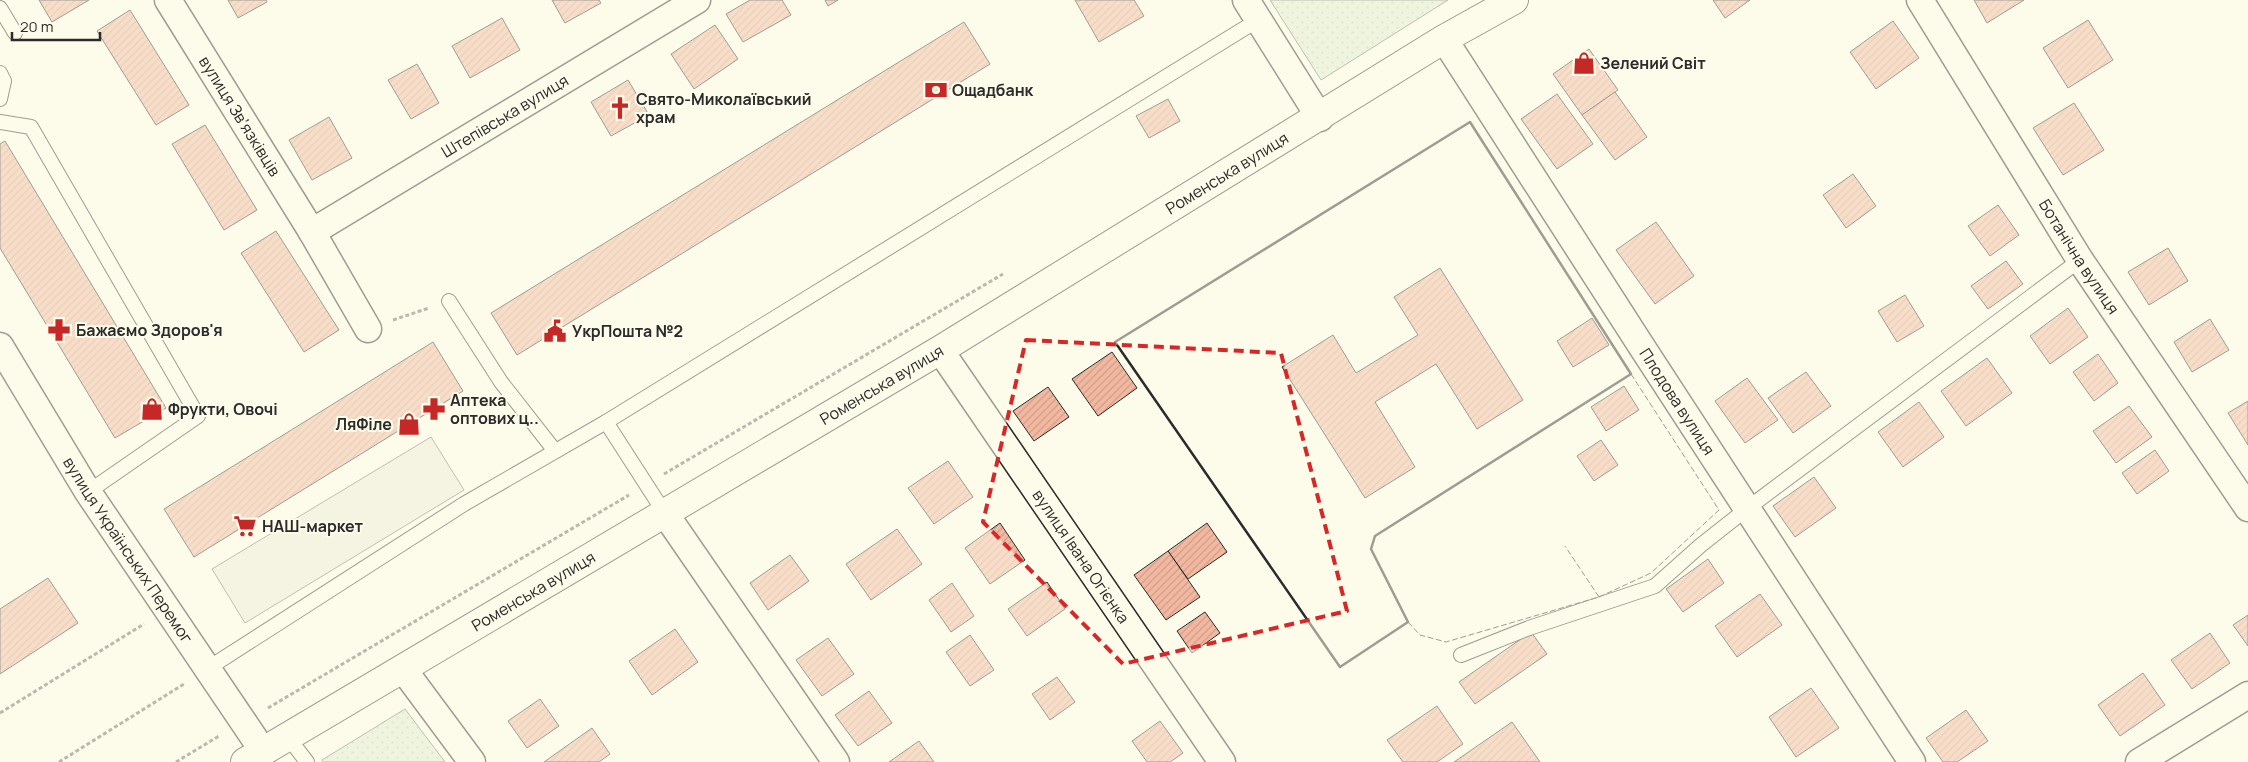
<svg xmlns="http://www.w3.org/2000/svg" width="2248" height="762" font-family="Manrope,sans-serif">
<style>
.grass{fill:url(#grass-dots);stroke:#74746e}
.parking{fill:#eceadb;stroke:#74746e}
.building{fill:url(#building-hatch);stroke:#2b2b2b}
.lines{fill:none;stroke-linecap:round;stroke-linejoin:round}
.lane-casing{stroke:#2b2b2b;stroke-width:16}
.street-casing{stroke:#2b2b2b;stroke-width:29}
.primary-casing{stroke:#2b2b2b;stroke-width:30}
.path{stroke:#6a6964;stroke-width:3;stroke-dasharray:4 2.5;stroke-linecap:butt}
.lane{stroke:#fdfbea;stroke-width:14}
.street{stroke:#fdfbea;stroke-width:26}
.primary{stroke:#fdfbea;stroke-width:28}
.fence{stroke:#2b2b2b;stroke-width:1;stroke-dasharray:6 2.5;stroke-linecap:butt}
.wall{stroke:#2b2b2b;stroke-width:2.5}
.marked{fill:none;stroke:#d62828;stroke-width:4;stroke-dasharray:10 6;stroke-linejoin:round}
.labels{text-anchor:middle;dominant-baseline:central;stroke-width:4;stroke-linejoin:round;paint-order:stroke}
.poi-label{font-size:16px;font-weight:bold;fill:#2b2b2b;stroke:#fdfbea;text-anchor:start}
.street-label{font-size:16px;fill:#2b2b2b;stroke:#fdfbea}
</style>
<defs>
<pattern id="grass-dots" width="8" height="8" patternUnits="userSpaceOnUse" patternTransform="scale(1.25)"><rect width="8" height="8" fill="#deebd1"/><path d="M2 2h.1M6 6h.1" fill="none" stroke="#bfcab4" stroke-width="1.8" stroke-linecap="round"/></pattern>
<pattern id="building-hatch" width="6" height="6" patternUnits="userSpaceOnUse" patternTransform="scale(1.25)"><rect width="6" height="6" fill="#f2b8a0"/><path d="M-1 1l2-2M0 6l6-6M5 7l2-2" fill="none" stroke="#d09e8a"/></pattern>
</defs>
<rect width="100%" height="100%" fill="#fdfbea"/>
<!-- grass -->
<g class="grass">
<polygon points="1270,0 1448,0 1321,80"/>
<polygon points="405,709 445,762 323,762 322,760"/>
</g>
<!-- parking -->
<polygon class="parking" points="431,437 464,490 245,623 212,569"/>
<!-- building -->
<g class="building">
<polygon points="39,0 89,0 52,22"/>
<polygon points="228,0 266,0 267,2 238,18"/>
<polygon points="552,0 599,0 601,3 565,23"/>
<polygon points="750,0 782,0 791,15 743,42 726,14"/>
<polygon points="825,0 838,0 828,6"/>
<polygon points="1075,0 1134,0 1144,16 1099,42"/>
<polygon points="1713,0 1750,0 1725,18"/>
<polygon points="1974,0 2024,0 1987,23"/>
<polygon points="130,10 189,105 156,125 97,31"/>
<polygon points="502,18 520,50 470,78 452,46"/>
<polygon points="2088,20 2113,60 2068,88 2043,48"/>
<polygon points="1893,21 1919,58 1876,89 1850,52"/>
<polygon points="964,22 990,64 517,355 491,313"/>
<polygon points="715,25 738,59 694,89 671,54"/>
<polygon points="1589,49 1618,90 1582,115 1553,74"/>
<polygon points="417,64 439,103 411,119 388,80"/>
<polygon points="628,80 649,115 611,136 591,102"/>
<polygon points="1615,92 1647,137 1615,160 1582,115"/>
<polygon points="1557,94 1593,144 1557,169 1521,119"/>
<polygon points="1168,99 1180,121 1149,138 1136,116"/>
<polygon points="2074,103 2104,150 2063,175 2033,128"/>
<polygon points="329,117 352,158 312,180 289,140"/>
<polygon points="205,125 257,210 224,230 172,144"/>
<polygon points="5,141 166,408 115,438 0,248 0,144"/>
<polygon points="1853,174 1876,206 1846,228 1823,195"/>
<polygon points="1998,205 2019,235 1990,256 1968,226"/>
<polygon points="1656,222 1694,276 1655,304 1616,250"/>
<polygon points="276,231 339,330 304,352 241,253"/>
<polygon points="2168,248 2188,281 2149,305 2128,272"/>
<polygon points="2006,261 2023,284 1988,309 1971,286"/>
<polygon points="1440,268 1523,400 1477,429 1436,364 1375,402 1415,467 1365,498 1282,367 1333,335 1356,373 1418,335 1394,297"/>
<polygon points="1905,295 1924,326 1897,342 1878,311"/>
<polygon points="2068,308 2088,337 2050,364 2030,336"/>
<polygon points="1592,318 1609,345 1573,367 1557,341"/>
<polygon points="2210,319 2229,350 2192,372 2174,342"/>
<polygon points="433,342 463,391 194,557 164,509"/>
<polygon points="1112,352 1137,388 1098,416 1072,379"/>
<polygon points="2098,354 2118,383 2094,401 2073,372"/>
<polygon points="1987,358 2012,393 1966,426 1941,391"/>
<polygon points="1806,372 1831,406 1793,433 1768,398"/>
<polygon points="1747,378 1778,420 1745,443 1715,401"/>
<polygon points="1624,386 1639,410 1606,431 1591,407"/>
<polygon points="1048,387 1069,417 1034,441 1013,411"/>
<polygon points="2248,401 2248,445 2228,413"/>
<polygon points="1919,402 1944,437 1903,467 1878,432"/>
<polygon points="2129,406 2152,437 2116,463 2093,431"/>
<polygon points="1601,440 1618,465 1594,481 1577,456"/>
<polygon points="2155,450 2169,471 2137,494 2122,473"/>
<polygon points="948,461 973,497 934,524 908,488"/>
<polygon points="1814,477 1836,508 1795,537 1773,506"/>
<polygon points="1000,523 1025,560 990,584 965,548"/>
<polygon points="1207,523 1227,552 1188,579 1168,551"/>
<polygon points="897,529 922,564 871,600 846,564"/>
<polygon points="1168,551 1200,597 1166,620 1134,575"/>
<polygon points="790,555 809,581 768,610 750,583"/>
<polygon points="1708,559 1724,583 1683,612 1666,589"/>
<polygon points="48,578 78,623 0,674 0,609"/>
<polygon points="1047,582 1065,609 1027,636 1008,609"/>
<polygon points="952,583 974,616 951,632 929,600"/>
<polygon points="1760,594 1782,625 1737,657 1715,626"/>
<polygon points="1205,612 1220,633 1192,653 1177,631"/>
<polygon points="2248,615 2248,646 2233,625"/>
<polygon points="675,629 698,662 652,695 629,661"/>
<polygon points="1531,632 1547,654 1475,704 1459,682"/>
<polygon points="2210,633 2230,663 2192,689 2171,660"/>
<polygon points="970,635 994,670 970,686 946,652"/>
<polygon points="828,638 854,674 822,696 796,660"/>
<polygon points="2143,673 2165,705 2120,736 2098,705"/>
<polygon points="1057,677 1075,702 1050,720 1032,694"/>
<polygon points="1811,688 1839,728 1796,757 1769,717"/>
<polygon points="869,691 892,723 858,746 835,715"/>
<polygon points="540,699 559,726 527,748 508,721"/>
<polygon points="1437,706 1463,744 1437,762 1403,762 1387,740"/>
<polygon points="1966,710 1988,741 1957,762 1943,762 1926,738"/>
<polygon points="1160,721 1183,753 1170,762 1147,762 1132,741"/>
<polygon points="1512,722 1540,762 1454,762"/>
<polygon points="592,728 610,754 599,762 544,762"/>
<polygon points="919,741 934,762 889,762"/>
</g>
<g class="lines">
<defs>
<g id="lane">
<polyline points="0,8 15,33"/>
<polyline points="0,73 4,81 0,99"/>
<polyline points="0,122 31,127 198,416 88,492"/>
<polyline points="449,301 501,382 555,451"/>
<polyline points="606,422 664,512"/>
<polyline points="1461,655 1529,628 1655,586 1701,545 1748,508 2080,260"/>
<polyline points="207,669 464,504 606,422 1258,20"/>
<polyline points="287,736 307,762"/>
</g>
<g id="street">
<polyline points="168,0 312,232 368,329"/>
<polyline points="1246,0 1320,118"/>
<path id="s1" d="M1920 0 2080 260 2248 508"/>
<path id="s2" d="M1444 39 1640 344 1912 762"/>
<path id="s3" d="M312 232 697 0"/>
<path id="s4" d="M0 346 88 492 263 751"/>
<path id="s5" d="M940 350 1222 762"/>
<polyline points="664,512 836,762"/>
<polyline points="403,669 472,762"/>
<polyline points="2139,762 2248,695"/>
</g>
<g id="primary">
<path id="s6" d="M245 762 940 350 1444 39 1514 0"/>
</g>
</defs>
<!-- lane casing -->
<use href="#lane" class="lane-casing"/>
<!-- street casing -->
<use href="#street" class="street-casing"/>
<!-- primary casing -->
<use href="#primary" class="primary-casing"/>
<!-- path -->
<g class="path">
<polyline points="393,320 429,308"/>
<polyline points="664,474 1003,274"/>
<polyline points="268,708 629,495"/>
<polyline points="0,713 144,624"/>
<polyline points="59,762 184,684"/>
<polyline points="176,762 219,736"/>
</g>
<!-- lane -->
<use href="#lane" class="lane"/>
<!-- street -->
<use href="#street" class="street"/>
<!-- primary -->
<use href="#primary" class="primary"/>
<!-- fence -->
<g class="fence">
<polyline points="1599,597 1651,573 1719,510 1631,374"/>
<polyline points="1408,622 1420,635 1446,642 1599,597 1565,546"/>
</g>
<!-- wall -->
<polygon class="wall" points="1470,122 1631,374 1375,536 1371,549 1408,622 1340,667 1115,342"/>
</g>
<!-- marked area -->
<path d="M0 0H2248V762H0ZM1026 340 1281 353 1347 611 1123 664 983 522Z" fill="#fdfbea" fill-opacity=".55" fill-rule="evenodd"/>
<path class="marked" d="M1026 340 1281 353 1347 611 1123 664 983 522Z"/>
<!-- icons -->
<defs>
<symbol id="shop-bare" viewBox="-9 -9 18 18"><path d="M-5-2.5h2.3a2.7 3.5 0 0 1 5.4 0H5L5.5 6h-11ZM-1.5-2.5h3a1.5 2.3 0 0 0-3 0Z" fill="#c62828" stroke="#fdfbea" stroke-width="2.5" paint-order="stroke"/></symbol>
<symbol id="bank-bare" viewBox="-9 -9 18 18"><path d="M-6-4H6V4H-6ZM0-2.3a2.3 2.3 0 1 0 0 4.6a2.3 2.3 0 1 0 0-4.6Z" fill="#c62828" stroke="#fdfbea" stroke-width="2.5" paint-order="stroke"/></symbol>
<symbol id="church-bare" viewBox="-9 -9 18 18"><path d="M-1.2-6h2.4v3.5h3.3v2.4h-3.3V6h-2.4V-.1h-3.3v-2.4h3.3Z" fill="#c62828" stroke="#fdfbea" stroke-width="2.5" paint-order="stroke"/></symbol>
<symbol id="pharmacy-bare" viewBox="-9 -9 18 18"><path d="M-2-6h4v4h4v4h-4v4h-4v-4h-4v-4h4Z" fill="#c62828" stroke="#fdfbea" stroke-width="2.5" paint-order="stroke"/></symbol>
<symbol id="civic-bare" viewBox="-9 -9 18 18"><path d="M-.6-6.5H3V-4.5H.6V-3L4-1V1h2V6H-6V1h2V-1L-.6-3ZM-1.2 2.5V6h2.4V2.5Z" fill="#c62828" stroke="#fdfbea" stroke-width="2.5" paint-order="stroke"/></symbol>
<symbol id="supermarket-bare" viewBox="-9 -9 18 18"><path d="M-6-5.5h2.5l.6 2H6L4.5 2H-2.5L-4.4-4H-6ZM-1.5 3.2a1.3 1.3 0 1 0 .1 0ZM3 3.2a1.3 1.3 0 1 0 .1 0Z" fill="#c62828" stroke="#fdfbea" stroke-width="2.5" paint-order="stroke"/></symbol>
</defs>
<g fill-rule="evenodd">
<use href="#shop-bare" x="1568" y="47" width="32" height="32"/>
<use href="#bank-bare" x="920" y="74" width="32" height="32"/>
<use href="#church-bare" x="604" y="92" width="32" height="32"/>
<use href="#pharmacy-bare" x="43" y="314" width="32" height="32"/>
<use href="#civic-bare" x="539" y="315" width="32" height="32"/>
<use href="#shop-bare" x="136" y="393" width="32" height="32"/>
<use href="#pharmacy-bare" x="418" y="393" width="32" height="32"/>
<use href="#shop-bare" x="393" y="408" width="32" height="32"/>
<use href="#supermarket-bare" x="229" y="510" width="32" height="32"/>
</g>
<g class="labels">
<!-- poi labels -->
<g class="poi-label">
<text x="1600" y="63">Зелений Світ</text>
<text x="952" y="90">Ощадбанк</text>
<text x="636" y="99">Свято-Миколаївський<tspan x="636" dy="18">храм</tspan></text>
<text x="76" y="330">Бажаємо Здоров'я</text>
<text x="572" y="331">УкрПошта №2</text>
<text x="450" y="400">Аптека<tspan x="450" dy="18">оптових ц..</tspan></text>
<text x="168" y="409">Фрукти, Овочі</text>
<text x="392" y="424" text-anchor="end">ЛяФіле</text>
<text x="262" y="526">НАШ-маркет</text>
</g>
<!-- street labels -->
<g class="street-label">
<text transform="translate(240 116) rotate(58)">вулиця Звʼязківців</text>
<text stroke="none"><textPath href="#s3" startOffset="225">Штепівська вулиця</textPath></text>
<text stroke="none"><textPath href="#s6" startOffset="1145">Роменська вулиця</textPath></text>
<text stroke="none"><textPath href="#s1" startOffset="302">Ботанічна вулиця</textPath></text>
<text stroke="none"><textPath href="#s6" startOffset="740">Роменська вулиця</textPath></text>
<text stroke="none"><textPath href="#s2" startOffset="431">Плодова вулиця</textPath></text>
<text stroke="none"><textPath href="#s4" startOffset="241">вулиця Українських Перемог</textPath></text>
<text stroke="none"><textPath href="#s5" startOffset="250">вулиця Івана Огієнка</textPath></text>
<text stroke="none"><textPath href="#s6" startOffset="335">Роменська вулиця</textPath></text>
</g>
</g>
<!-- scale -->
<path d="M12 32v8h88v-8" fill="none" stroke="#2b2b2b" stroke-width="2.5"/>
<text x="20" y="32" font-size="15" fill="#2b2b2b" stroke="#fdfbea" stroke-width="4" paint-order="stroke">20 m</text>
</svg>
